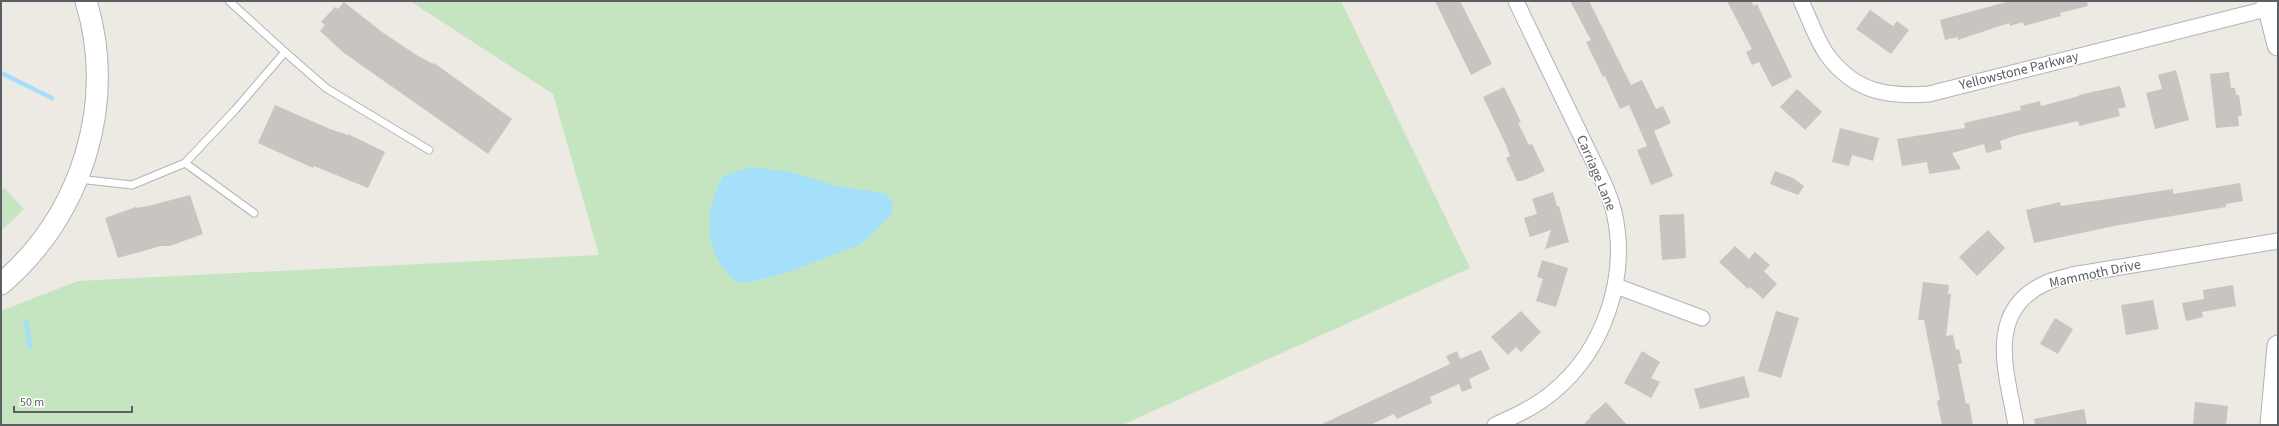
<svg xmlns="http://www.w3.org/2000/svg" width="2279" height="426" font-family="'Source Sans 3',sans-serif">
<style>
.green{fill:#c5e4c0}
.water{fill:#a5e0fb}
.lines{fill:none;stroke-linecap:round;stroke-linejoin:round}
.stream{stroke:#a5e0fb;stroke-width:4.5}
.building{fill:#c8c4bf}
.lane-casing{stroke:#b0b4b7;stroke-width:9}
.street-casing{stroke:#b0b4b7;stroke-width:17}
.secondary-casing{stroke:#afb3b7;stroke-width:23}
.lane{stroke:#fff;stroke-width:7}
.street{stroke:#fff;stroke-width:15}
.secondary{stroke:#fff;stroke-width:21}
.labels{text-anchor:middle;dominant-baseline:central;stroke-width:3;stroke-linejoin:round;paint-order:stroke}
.street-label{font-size:14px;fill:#5b5f63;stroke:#fff}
</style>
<rect width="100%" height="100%" fill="#ede9e3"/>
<!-- green -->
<g class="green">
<polygon points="410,1 1341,1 1470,268 1122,425 1,425 1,311 78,281 599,255 553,94"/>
<polygon points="4,188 24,209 1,231 1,191"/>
</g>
<!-- water -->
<path class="water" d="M750 167 791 172 837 186 885 193 893 202 891 215 861 244 789 272 755 281 738 283C703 257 703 212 723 176Z"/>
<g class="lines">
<!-- stream -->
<g class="stream">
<polyline points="1,73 52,98"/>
<polyline points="26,321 30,347"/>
</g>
</g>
<!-- building -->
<g class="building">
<polygon points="1435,1 1460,1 1492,64 1471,75"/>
<polygon points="1570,1 1589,1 1631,85 1642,80 1656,109 1663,106 1671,123 1654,131 1673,176 1651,185 1637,150 1647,146 1629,105 1620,109 1605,76 1603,77 1586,42 1591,40"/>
<polygon points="1727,1 1751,1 1754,6 1757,4 1792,77 1772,87 1759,62 1752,65 1746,52 1752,49"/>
<polygon points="2010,1 2087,1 2088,6 2060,13 2061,16 2024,26 2023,22 2010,26 2009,23 1958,40 1958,37 1945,40 1940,20"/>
<polygon points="344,2 382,32 418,56 433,64 434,63 512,119 488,154 344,53 320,31 325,25 321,22 335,7 338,9"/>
<polygon points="1870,10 1893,26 1897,21 1909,30 1891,54 1856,29"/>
<polygon points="2176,70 2189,120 2155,129 2146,93 2162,89 2158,75"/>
<polygon points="2229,72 2231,88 2235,88 2236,95 2239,95 2242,116 2238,116 2239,126 2216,128 2210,74"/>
<polygon points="2120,86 2126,107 2118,109 2120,116 2079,126 2078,121 2014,136 2000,141 2002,149 1986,153 1984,144 1952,153 1961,169 1929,174 1927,162 1902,166 1897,139 1965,128 1964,123 2021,110 2020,106 2040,101 2041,106 2079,96 2079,95"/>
<polygon points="1504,87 1521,122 1518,123 1529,145 1532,144 1545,171 1522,181 1517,181 1506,158 1510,156 1506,145 1483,97"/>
<polygon points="1797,89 1822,112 1805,130 1780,107"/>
<polygon points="275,105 330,129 348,135 348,134 385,152 368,188 314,166 313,168 258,143"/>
<polygon points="1840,128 1879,138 1873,161 1852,155 1849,166 1832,162"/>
<polygon points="1775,171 1793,178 1804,186 1798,195 1770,184"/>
<polygon points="2240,183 2243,201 2226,204 2226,207 2119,225 2034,243 2026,210 2060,202 2061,206 2173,189 2173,194"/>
<polygon points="1553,192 1557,206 1559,206 1569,242 1545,249 1551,230 1530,237 1524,218 1537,214 1532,199"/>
<polygon points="190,195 203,234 170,246 161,246 118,258 105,218 136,207 136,208 148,206"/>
<polygon points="1684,214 1686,258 1662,260 1659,215"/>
<polygon points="1988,230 2005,248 1977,276 1959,257"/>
<polygon points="1735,246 1749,259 1755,252 1770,265 1764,271 1777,284 1763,299 1750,287 1748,289 1719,262"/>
<polygon points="1542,260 1568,268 1556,307 1536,301 1543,279 1537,277"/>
<polygon points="1923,282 1949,285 1948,294 1951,294 1946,336 1953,335 1956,350 1959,349 1962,363 1958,364 1966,404 1969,403 1973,425 1942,425 1937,401 1940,400 1924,320 1918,320"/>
<polygon points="2233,285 2236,306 2202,312 2203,317 2186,321 2182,303 2204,299 2203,290"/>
<polygon points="2153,300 2159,329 2126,335 2121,305"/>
<polygon points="1521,311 1541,332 1521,352 1516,347 1508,355 1491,337"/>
<polygon points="1776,311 1799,318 1781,378 1758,371"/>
<polygon points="2055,318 2073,329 2058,354 2040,344"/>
<polygon points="1481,350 1490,369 1469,379 1472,388 1462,392 1459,384 1430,397 1432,403 1397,419 1394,414 1370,425 1320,425 1450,364 1446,356 1457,351 1460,359"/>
<polygon points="1642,351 1660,362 1651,378 1660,382 1651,398 1624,383"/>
<polygon points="1744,376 1750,397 1700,409 1694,389"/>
<polygon points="1606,402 1627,425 1583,425 1591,417 1590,416"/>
<polygon points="2195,402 2228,406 2226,425 2193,425"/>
<polygon points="2084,409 2087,425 2035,425 2034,419"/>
</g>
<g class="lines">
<defs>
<g id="lane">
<polyline points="285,52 326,88 429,150"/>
<polyline points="185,163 254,213"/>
<polyline points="78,179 132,185 185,163 235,110 285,52 229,1"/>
</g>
<g id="street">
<path d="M1801 1C1809 17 1817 42 1828 56 1855 92 1887 97 1929 94L2270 8"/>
<polyline points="1616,286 1702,318"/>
<path d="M1495 425C1515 416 1535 407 1553 392 1604 350 1629 277 1614 212 1608 187 1594 164 1583 140 1561 94 1538 48 1516 1"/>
<path d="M2016 425C2007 374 1984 311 2046 283 2054 279 2064 278 2072 275L2278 241"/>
</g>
<g id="secondary">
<polyline points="2267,1 2278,45"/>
<path d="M1 284C82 215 117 104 86 1"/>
<polyline points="2271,425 2278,346"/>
</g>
</defs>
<!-- lane casing -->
<use href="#lane" class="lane-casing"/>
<!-- street casing -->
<use href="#street" class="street-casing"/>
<!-- secondary casing -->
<use href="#secondary" class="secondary-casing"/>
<!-- lane -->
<use href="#lane" class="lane"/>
<!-- street -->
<use href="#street" class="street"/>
<!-- secondary -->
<use href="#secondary" class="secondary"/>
</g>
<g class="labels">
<!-- street labels -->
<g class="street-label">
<text transform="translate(2019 71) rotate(-14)">Yellowstone Parkway</text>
<text transform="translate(1596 173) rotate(67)">Carriage Lane</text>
<text transform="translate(2095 274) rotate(-12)">Mammoth Drive</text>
</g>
</g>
<!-- border -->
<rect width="2279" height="426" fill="none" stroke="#5b5f63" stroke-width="4"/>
<!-- scale -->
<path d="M14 406v6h118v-6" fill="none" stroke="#5b5f63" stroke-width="2"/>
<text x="20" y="406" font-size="12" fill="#5b5f63" stroke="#ffffff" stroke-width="3" paint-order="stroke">50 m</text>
</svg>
